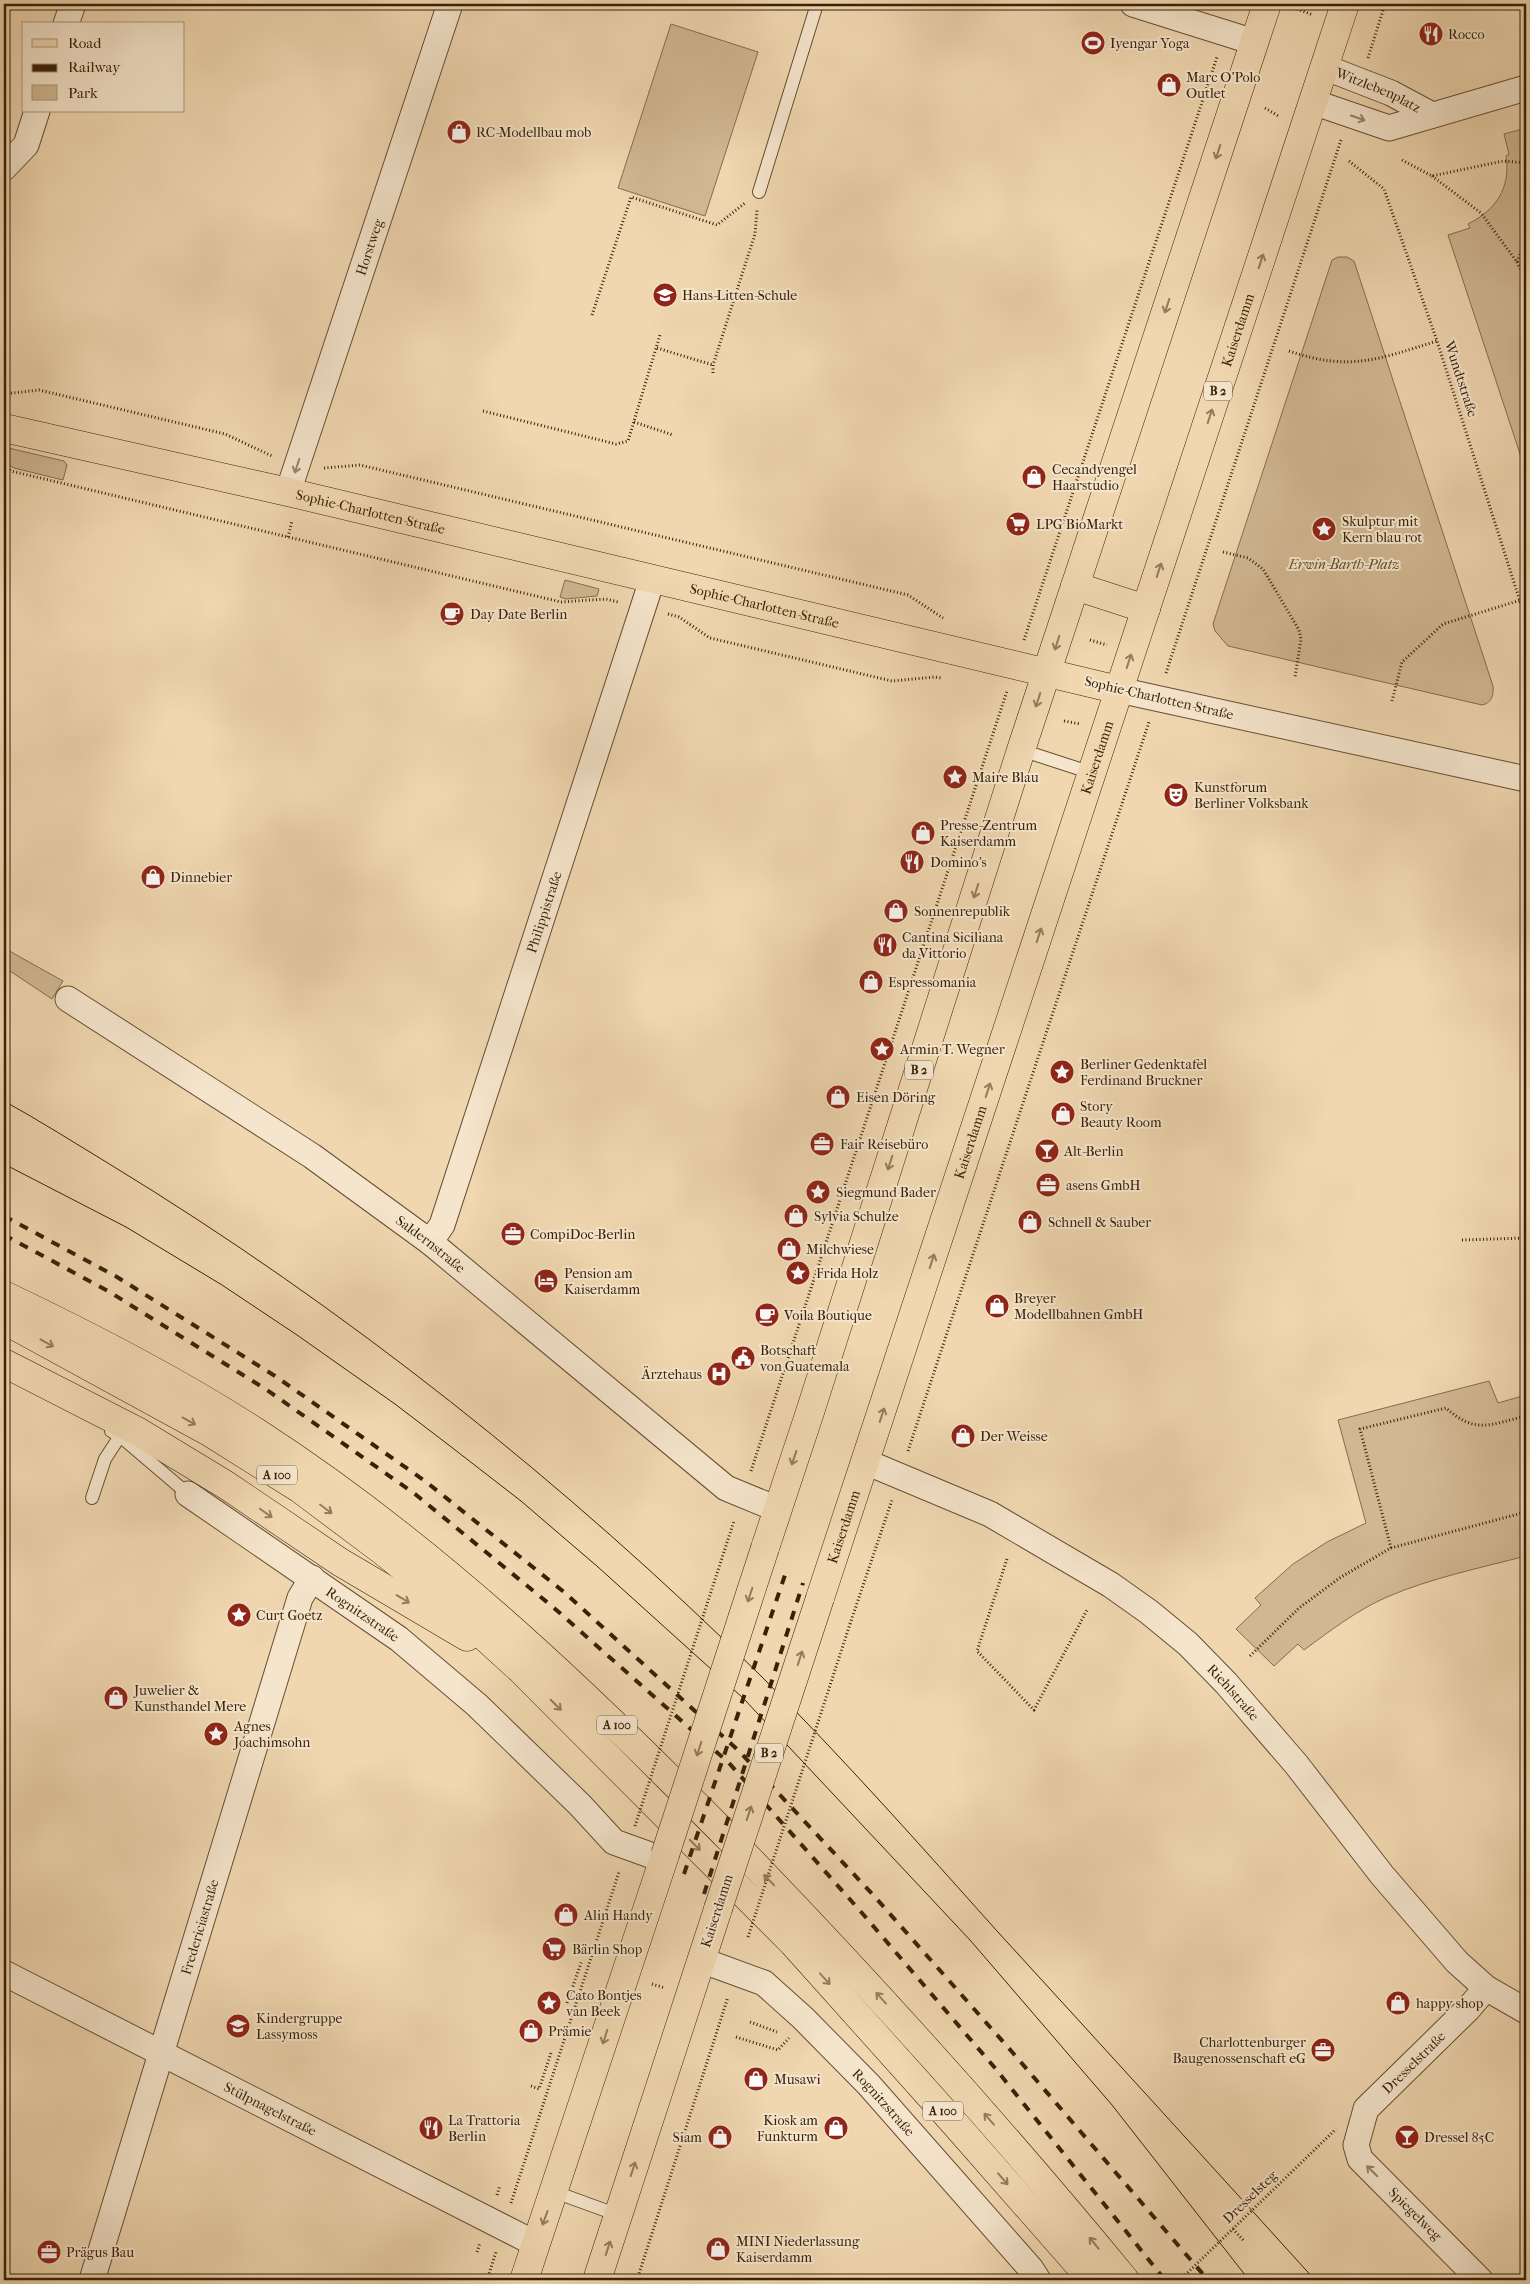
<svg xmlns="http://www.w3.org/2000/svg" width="1530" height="2284" font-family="'IM FELL French Canon',serif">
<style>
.green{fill:#d1b893;stroke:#856c4e}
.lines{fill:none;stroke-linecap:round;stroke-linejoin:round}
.service-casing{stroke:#674e32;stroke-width:14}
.minor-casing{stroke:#674e32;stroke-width:27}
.primary-casing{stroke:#392108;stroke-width:29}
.motorway-casing{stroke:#392108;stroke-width:29}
.path{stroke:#392108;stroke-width:3;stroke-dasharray:1 2.5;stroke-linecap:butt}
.service{stroke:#f5e5cc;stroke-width:12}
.minor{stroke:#f5e5cc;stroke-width:25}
.primary{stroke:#f0d7b0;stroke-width:28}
.motorway{stroke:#f0d7b0;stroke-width:28}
.tram{stroke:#392108;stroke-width:1}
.rail{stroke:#392108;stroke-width:4;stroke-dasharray:9 9;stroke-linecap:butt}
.primary-bridge-casing{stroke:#392108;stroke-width:29;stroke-linecap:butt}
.path-bridge{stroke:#392108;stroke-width:3;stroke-dasharray:1 2.5;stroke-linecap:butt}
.primary-bridge{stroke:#f0d7b0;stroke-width:28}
.oneway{stroke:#97836a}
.oneway2{stroke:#947c5c}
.labels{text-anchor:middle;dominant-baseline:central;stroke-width:4;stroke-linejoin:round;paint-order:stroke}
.shield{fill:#f5e5cc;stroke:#715c43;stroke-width:1}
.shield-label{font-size:12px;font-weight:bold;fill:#392108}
.poi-label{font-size:14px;fill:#392108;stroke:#f5e5cc;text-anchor:start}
.street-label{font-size:14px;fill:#392108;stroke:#f5e5cc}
.park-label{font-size:14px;font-style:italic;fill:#5f472b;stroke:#f5e5cc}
</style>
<rect width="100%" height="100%" fill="#f0d7b0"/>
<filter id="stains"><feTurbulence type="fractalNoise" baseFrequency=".004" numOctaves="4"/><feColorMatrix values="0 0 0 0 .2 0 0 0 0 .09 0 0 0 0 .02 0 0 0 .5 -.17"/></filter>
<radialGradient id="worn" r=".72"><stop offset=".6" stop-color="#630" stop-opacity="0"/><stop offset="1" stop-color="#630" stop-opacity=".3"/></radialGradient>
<!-- green -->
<g class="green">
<polygon points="671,24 758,52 705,216 618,188"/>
<path d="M1526 128V472L1448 235 1470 228 1468 224C1496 210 1511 188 1506 156L1509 154 1504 134Z"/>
<path d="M1338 257H1347L1354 261 1493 686C1494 696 1491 703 1482 705L1228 646 1215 631 1213 624 1332 260Z"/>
<polygon points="4,447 64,461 67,465 63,480 14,468 4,462"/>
<polygon points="565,580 599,589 597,596 566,599 560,597"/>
<polygon points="4,948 63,981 52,999 4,967"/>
<path d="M1489 1381 1498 1403 1526 1395V1556C1480 1568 1431 1578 1387 1597 1357 1610 1330 1631 1304 1650L1298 1644 1274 1666 1236 1629 1261 1605 1255 1598 1293 1564 1327 1542 1366 1523 1338 1420Z"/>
</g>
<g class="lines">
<defs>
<g id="service">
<polyline points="759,192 817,4"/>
<polyline points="1021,750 1092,773"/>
<polyline points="111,1431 120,1436 188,1494"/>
<polyline points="92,1498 105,1459 120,1436"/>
<polyline points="555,2192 618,2215"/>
</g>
<g id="minor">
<polyline points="1133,4 1254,42"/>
<polyline points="66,24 73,4"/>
<path id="s1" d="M1324 67 1391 93 1432 115"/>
<polyline points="1313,102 1389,128 1526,88"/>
<polyline points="4,168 26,145 37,111"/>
<path id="s2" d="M288 492 450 4"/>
<polyline points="1119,690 1526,779"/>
<path id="s3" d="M68 999 312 1156 430 1242 726 1488 777 1509"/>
<path id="s4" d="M430 1242 442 1225 652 580"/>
<path id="s5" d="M866 1462 990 1514 1111 1585 1149 1612 1188 1644 1226 1683 1296 1764 1382 1875 1457 1962 1486 1988 1526 2011"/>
<path id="s6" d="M188 1494 399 1639 477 1705 580 1805 614 1842 664 1860"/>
<path id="s7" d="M701 1960 764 1983 803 2018 869 2085 1031 2269 1038 2280"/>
<path id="s8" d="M4 1973 536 2244"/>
<path id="s9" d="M92 2280 300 1598 312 1578"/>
<path id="s10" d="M1480 2280 1360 2159 1356 2145 1366 2109 1468 2009 1486 1988"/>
</g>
<g id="primary">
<path id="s11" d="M4 428 288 492 1119 690"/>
<polyline points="1075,586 1146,609"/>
<polyline points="765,1548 810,1412 1021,750 1267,4"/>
<path id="s12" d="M820 1598 1345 4"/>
<polyline points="524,2280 665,1855"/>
<polyline points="597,2280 718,1909"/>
</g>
<g id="motorway">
<path d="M4 1295C90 1336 176 1380 256 1432 428 1543 578 1685 721 1830 862 1975 997 2124 1125 2280"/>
<polyline points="4,1320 209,1432 300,1489 384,1552 445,1601 521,1670 793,1943 956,2125 1092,2280"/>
<polyline points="4,1363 137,1431 226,1485 340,1562 467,1637"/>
</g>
</defs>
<!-- service casing -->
<use href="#service" class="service-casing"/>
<!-- minor casing -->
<use href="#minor" class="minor-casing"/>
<!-- primary casing -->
<use href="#primary" class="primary-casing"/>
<!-- motorway casing -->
<use href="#motorway" class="motorway-casing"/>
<!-- path -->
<g class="path">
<polyline points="1297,9 1313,15"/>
<polyline points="1368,58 1385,4"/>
<polyline points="1265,108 1280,117"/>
<polyline points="1402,160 1432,176 1503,161 1526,163"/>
<polyline points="1349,161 1384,189 1437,341 1526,620"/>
<polyline points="1432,176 1481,213 1517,262 1526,240"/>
<polyline points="1517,262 1526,281"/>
<polyline points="592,315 631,197 717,225 745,203"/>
<polyline points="657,348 713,365"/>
<path d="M1289 351C1350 372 1379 359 1437 341"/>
<polyline points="713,373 713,365 755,234 757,210"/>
<polyline points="4,394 39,390 225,434 272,456"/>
<polyline points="483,411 616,444 628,441 660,335"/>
<polyline points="634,422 673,435"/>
<polyline points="4,466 11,471 561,602 606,599 618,602"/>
<polyline points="324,468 360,465 908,595 943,618"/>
<polyline points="288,537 292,521"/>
<polyline points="1223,552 1248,558 1263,569 1299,630 1301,639 1295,677"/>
<polyline points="668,614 679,617 710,638 892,681 934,677 942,678"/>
<polyline points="1024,640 1217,57"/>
<polyline points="1090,640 1107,645"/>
<polyline points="1166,673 1341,140"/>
<polyline points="1392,701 1402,662 1443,624 1521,600"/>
<polyline points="1064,721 1080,724"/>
<polyline points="1462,1240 1526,1238"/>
<polyline points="908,1451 1149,722"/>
<polyline points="751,1471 1007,691"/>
<path d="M1391 1548 1360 1429 1446 1408C1476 1435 1491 1424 1526 1416"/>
<polyline points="1007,1559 977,1651 1034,1710 1087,1610"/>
<polyline points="850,1624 892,1500"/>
<polyline points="1250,1656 1299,1608 1341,1577 1391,1548 1526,1512"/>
<polyline points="652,1984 665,1988"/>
<polyline points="567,2003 582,1960"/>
<polyline points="750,2022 777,2032"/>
<polyline points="736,2037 778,2050 789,2038"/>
<polyline points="531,2086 539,2089 551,2053"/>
<polyline points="497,2195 500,2185"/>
<polyline points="511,2203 619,1872"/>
<polyline points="1233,2229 1244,2241"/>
<polyline points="477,2252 480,2243"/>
<polyline points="487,2280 496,2252"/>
<polyline points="637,2280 728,1997"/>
</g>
<!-- service -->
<use href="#service" class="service"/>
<!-- minor -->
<use href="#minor" class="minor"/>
<!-- primary -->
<use href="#primary" class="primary"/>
<!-- motorway -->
<use href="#motorway" class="motorway"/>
<!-- tram -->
<g class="tram">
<path d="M4 1101C40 1121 75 1143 111 1165 344 1307 567 1484 761 1676 843 1758 920 1845 997 1931 1103 2047 1209 2163 1315 2280"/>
<polyline points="4,1164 126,1227 222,1285 297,1335 395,1404 450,1446 521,1501 598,1567 743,1698 970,1940 1112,2105 1249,2280"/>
</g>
<!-- rail -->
<g class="rail">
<polyline points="4,1216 117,1277 275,1376 425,1481 564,1592 739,1751 875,1897 1013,2053 1208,2280"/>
<polyline points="4,1235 108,1291 267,1390 415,1494 553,1607 729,1763 862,1913 995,2068 1165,2280"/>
<polyline points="684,1874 787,1569"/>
<polyline points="704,1894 803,1583"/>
</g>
<defs>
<g id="primary-bridge">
<polyline points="665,1855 765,1548"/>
<polyline points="718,1909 820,1598"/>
</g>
</defs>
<!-- primary-bridge casing -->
<use href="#primary-bridge" class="primary-bridge-casing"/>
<!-- path-bridge -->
<g class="path-bridge">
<polyline points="635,1826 734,1521"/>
<polyline points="748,1937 850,1624"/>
<polyline points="1180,2280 1336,2129"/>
</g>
<!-- primary-bridge -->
<use href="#primary-bridge" class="primary-bridge"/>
</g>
<!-- one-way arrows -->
<defs><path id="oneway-shaft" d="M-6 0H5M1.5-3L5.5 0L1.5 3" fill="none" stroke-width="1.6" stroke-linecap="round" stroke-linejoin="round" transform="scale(1.25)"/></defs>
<g class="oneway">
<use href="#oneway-shaft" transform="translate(1358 118) rotate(19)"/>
<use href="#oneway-shaft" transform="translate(297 466) rotate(108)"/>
<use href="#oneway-shaft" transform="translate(1372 2171) rotate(-135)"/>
</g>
<g class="oneway2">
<use href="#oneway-shaft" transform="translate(1218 152) rotate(108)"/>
<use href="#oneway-shaft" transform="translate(1261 261) rotate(-72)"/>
<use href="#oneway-shaft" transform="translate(1167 306) rotate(108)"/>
<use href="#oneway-shaft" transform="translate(1210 416) rotate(-72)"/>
<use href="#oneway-shaft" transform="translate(1159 570) rotate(-72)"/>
<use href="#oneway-shaft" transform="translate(1057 643) rotate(108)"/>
<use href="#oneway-shaft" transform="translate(1129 661) rotate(-72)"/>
<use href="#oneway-shaft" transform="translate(1038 700) rotate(108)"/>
<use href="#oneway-shaft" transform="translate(976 891) rotate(108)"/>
<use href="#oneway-shaft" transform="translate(1039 935) rotate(-72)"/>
<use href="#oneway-shaft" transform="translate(988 1090) rotate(-72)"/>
<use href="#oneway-shaft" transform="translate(890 1163) rotate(108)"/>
<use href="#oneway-shaft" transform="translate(932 1261) rotate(-72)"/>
<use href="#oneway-shaft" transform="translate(47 1343) rotate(29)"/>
<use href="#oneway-shaft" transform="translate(882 1415) rotate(-72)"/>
<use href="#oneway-shaft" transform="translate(189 1421) rotate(29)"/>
<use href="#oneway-shaft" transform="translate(794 1458) rotate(109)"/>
<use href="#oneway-shaft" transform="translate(326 1509) rotate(37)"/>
<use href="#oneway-shaft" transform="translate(266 1513) rotate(35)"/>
<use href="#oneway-shaft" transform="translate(750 1595) rotate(108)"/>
<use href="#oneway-shaft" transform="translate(403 1599) rotate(31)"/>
<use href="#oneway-shaft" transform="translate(800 1658) rotate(-72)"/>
<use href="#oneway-shaft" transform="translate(556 1705) rotate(45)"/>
<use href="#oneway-shaft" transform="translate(699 1749) rotate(108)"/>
<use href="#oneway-shaft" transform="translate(749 1813) rotate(-72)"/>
<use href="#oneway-shaft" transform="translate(695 1845) rotate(45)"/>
<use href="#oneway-shaft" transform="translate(769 1880) rotate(-134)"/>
<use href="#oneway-shaft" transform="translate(825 1979) rotate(48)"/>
<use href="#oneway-shaft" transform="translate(881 1998) rotate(-132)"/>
<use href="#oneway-shaft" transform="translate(605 2037) rotate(108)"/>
<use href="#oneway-shaft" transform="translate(989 2119) rotate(-131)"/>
<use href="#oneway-shaft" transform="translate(633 2169) rotate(-72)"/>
<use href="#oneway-shaft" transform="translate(1003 2179) rotate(49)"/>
<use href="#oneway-shaft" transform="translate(545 2218) rotate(110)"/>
<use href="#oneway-shaft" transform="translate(1094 2243) rotate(-129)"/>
<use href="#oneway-shaft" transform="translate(608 2248) rotate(-72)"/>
</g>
<!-- icons -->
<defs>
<symbol id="restaurant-disc" viewBox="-11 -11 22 22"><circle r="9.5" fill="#8f2418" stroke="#f5e5cc"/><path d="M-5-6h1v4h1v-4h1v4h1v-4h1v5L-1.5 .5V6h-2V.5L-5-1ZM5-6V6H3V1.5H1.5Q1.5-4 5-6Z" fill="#fff"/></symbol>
<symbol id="stadium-disc" viewBox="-11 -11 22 22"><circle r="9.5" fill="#8f2418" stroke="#f5e5cc"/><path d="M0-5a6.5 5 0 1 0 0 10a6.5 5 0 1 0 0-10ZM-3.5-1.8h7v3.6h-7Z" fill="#fff"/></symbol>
<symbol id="shop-disc" viewBox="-11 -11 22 22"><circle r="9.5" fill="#8f2418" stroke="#f5e5cc"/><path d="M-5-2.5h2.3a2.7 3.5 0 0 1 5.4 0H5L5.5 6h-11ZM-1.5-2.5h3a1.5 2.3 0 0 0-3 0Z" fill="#fff"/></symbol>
<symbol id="school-disc" viewBox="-11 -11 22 22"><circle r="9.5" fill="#8f2418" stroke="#f5e5cc"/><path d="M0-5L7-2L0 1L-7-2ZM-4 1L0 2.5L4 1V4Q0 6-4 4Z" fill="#fff"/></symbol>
<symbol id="supermarket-disc" viewBox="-11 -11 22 22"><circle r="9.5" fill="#8f2418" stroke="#f5e5cc"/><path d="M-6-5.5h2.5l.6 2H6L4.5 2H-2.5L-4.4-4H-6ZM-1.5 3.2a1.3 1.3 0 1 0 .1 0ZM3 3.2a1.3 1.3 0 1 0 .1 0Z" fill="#fff"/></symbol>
<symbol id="sight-disc" viewBox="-11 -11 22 22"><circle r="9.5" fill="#8f2418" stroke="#f5e5cc"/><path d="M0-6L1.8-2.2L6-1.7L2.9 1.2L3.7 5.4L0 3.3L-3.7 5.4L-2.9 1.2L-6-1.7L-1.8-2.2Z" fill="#fff"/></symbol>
<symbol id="cafe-disc" viewBox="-11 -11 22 22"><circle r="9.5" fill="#8f2418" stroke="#f5e5cc"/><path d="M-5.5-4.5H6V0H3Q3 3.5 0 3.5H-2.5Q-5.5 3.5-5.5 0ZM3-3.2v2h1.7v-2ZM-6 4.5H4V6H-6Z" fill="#fff"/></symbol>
<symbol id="theatre-disc" viewBox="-11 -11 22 22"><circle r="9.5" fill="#8f2418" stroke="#f5e5cc"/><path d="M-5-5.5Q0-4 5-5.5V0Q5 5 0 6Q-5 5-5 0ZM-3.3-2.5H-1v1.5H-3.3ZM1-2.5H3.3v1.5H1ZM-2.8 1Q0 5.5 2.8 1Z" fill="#fff"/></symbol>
<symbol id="office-disc" viewBox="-11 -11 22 22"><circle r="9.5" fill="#8f2418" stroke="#f5e5cc"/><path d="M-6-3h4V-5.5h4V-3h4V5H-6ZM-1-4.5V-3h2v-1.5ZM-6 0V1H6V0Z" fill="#fff"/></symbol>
<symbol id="bar-disc" viewBox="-11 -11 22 22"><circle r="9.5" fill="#8f2418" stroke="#f5e5cc"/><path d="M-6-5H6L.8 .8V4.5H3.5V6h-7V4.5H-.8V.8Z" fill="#fff"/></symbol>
<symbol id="hotel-disc" viewBox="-11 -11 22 22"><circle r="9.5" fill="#8f2418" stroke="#f5e5cc"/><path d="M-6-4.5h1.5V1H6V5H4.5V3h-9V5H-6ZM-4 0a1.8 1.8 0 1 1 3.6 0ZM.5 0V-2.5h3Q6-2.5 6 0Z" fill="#fff"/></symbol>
<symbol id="civic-disc" viewBox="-11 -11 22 22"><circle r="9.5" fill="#8f2418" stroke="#f5e5cc"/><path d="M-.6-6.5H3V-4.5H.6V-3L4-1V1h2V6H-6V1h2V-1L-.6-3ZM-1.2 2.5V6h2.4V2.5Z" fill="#fff"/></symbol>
<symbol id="hospital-disc" viewBox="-11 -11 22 22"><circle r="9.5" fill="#8f2418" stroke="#f5e5cc"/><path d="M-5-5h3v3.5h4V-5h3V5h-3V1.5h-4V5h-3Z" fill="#fff"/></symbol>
</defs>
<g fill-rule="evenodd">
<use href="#restaurant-disc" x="1417" y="20" width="28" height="28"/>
<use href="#stadium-disc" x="1079" y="29" width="28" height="28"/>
<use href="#shop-disc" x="1155" y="71" width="28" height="28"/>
<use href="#shop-disc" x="445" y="118" width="28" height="28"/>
<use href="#school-disc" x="651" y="281" width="28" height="28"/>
<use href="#shop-disc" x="1020" y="463" width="28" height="28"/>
<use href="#supermarket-disc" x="1004" y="510" width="28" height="28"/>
<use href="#sight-disc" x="1310" y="515" width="28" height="28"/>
<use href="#cafe-disc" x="438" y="600" width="28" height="28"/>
<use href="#sight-disc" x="941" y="763" width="28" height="28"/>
<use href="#theatre-disc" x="1162" y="781" width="28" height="28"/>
<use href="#shop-disc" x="909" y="819" width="28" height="28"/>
<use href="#restaurant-disc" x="898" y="848" width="28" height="28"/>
<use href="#shop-disc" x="139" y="863" width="28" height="28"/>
<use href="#shop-disc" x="882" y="897" width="28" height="28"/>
<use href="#restaurant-disc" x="871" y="931" width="28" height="28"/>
<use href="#shop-disc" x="857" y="968" width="28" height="28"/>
<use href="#sight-disc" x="868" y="1035" width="28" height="28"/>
<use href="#sight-disc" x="1048" y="1058" width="28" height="28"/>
<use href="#shop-disc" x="824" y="1083" width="28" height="28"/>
<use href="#shop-disc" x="1049" y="1100" width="28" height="28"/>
<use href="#office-disc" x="808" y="1130" width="28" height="28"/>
<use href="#bar-disc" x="1033" y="1137" width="28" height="28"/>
<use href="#office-disc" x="1034" y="1171" width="28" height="28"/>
<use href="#sight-disc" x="804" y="1178" width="28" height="28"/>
<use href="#shop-disc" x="782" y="1202" width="28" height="28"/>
<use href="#shop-disc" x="1016" y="1208" width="28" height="28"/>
<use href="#office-disc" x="499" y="1220" width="28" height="28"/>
<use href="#shop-disc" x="775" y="1235" width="28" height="28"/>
<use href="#sight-disc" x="784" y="1259" width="28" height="28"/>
<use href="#hotel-disc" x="532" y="1267" width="28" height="28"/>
<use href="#shop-disc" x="983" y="1292" width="28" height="28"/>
<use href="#cafe-disc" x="753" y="1301" width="28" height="28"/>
<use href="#civic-disc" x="729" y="1344" width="28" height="28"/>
<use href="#hospital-disc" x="705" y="1360" width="28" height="28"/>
<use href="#shop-disc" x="949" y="1422" width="28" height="28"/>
<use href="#sight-disc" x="225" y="1601" width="28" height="28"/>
<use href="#shop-disc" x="102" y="1684" width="28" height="28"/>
<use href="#sight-disc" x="202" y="1720" width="28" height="28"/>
<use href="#shop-disc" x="552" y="1901" width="28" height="28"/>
<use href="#supermarket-disc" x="540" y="1935" width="28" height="28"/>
<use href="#sight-disc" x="535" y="1989" width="28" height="28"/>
<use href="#shop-disc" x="1384" y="1989" width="28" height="28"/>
<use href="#school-disc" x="224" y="2012" width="28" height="28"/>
<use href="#shop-disc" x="517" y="2017" width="28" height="28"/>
<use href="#office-disc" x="1309" y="2036" width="28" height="28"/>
<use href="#shop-disc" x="742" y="2065" width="28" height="28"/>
<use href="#restaurant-disc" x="417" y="2114" width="28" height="28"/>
<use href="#shop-disc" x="822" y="2114" width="28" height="28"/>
<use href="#shop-disc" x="706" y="2123" width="28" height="28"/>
<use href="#bar-disc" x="1393" y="2123" width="28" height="28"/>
<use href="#shop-disc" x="704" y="2235" width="28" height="28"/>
<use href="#office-disc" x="35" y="2238" width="28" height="28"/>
</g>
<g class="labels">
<!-- shield labels -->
<g class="shield">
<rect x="1204" y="381.5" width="28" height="19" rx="4"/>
<rect x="905" y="1060.5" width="28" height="19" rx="4"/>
<rect x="257" y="1465.5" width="40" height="19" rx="4"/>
<rect x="597" y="1715.5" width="40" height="19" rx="4"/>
<rect x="755" y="1743.5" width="28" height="19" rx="4"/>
<rect x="923" y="2101.5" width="40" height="19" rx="4"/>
</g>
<g class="shield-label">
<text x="1218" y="391">B 2</text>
<text x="919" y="1070">B 2</text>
<text x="277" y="1475">A 100</text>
<text x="617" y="1725">A 100</text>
<text x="769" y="1753">B 2</text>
<text x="943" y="2111">A 100</text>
</g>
<!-- poi labels -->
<g class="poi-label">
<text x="1448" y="34">Rocco</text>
<text x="1110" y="43">Iyengar Yoga</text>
<text x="1186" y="77">Marc O'Polo<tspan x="1186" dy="16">Outlet</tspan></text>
<text x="476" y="132">RC-Modellbau mob</text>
<text x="682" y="295">Hans-Litten-Schule</text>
<text x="1052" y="469">Cecandyengel<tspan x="1052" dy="16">Haarstudio</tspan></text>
<text x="1342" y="521">Skulptur mit<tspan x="1342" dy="16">Kern blau rot</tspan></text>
<text x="1036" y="524">LPG BioMarkt</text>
<text x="470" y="614">Day Date Berlin</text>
<text x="972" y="777">Maire Blau</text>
<text x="1194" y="787">Kunstforum<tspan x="1194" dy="16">Berliner Volksbank</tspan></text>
<text x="940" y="825">Presse-Zentrum<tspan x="940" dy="16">Kaiserdamm</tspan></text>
<text x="930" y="862">Domino's</text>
<text x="170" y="877">Dinnebier</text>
<text x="914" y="911">Sonnenrepublik</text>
<text x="902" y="937">Cantina Siciliana<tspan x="902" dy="16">da Vittorio</tspan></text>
<text x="888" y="982">Espressomania</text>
<text x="900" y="1049">Armin T. Wegner</text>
<text x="1080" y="1064">Berliner Gedenktafel<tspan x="1080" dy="16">Ferdinand Bruckner</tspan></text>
<text x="856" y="1097">Eisen Döring</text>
<text x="1080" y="1106">Story<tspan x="1080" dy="16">Beauty Room</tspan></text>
<text x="840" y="1144">Fair Reisebüro</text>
<text x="1064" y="1151">Alt-Berlin</text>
<text x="1066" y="1185">asens GmbH</text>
<text x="836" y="1192">Siegmund Bader</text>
<text x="814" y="1216">Sylvia Schulze</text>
<text x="1048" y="1222">Schnell &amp; Sauber</text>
<text x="530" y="1234">CompiDoc-Berlin</text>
<text x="806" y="1249">Milchwiese</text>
<text x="564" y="1273">Pension am<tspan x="564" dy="16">Kaiserdamm</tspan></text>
<text x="816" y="1273">Frida Holz</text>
<text x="1014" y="1298">Breyer<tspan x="1014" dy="16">Modellbahnen GmbH</tspan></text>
<text x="784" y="1315">Voila Boutique</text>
<text x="760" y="1350">Botschaft<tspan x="760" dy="16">von Guatemala</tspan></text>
<text x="702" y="1374" text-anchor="end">Ärztehaus</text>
<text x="980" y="1436">Der Weisse</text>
<text x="256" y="1615">Curt Goetz</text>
<text x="134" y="1690">Juwelier &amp;<tspan x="134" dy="16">Kunsthandel Mere</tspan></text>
<text x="234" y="1726">Agnes<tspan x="234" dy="16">Joachimsohn</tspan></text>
<text x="584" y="1915">Alin Handy</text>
<text x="572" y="1949">Bärlin Shop</text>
<text x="566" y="1995">Cato Bontjes<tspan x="566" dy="16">van Beek</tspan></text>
<text x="1416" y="2003">happy shop</text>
<text x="256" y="2018">Kindergruppe<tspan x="256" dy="16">Lassymoss</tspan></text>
<text x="548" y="2031">Prämie</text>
<text x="1306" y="2042" text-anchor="end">Charlottenburger<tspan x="1306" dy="16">Baugenossenschaft eG</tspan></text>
<text x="774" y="2079">Musawi</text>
<text x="448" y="2120">La Trattoria<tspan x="448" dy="16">Berlin</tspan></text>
<text x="818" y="2120" text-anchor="end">Kiosk am<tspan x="818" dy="16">Funkturm</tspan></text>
<text x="702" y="2137" text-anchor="end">Siam</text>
<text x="1424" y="2137">Dressel 85C</text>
<text x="736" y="2241">MINI Niederlassung<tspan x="736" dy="16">Kaiserdamm</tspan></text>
<text x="66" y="2252">Prägus Bau</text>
</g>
<!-- street labels -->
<g class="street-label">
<text stroke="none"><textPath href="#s1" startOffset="59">Witzlebenplatz</textPath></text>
<text stroke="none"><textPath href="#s2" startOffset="258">Horstweg</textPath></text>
<text stroke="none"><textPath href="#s12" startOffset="1335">Kaiserdamm</textPath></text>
<text transform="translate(1461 379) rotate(72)">Wundtstraße</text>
<text stroke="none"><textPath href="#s11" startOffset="376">Sophie-Charlotten-Straße</textPath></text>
<text stroke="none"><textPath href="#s11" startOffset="781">Sophie-Charlotten-Straße</textPath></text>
<text transform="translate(1159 698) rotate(13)">Sophie-Charlotten-Straße</text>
<text stroke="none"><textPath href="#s12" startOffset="885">Kaiserdamm</textPath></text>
<text stroke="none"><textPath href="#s4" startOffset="350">Philippistraße</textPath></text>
<text stroke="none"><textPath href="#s12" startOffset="480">Kaiserdamm</textPath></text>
<text stroke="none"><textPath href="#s3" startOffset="438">Saldernstraße</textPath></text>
<text stroke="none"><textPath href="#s12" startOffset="75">Kaiserdamm</textPath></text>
<text stroke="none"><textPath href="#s6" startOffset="212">Rognitzstraße</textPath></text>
<text stroke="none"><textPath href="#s5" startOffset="438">Riehlstraße</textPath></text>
<text transform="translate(717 1911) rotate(-72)">Kaiserdamm</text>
<text stroke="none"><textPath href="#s9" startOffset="369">Fredericiastraße</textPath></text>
<text stroke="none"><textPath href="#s10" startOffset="289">Dresselstraße</textPath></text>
<text stroke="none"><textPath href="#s7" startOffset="236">Rognitzstraße</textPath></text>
<text stroke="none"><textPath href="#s8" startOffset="299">Stülpnagelstraße</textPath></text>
<text transform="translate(1250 2197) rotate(-44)">Dresselsteg</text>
<text transform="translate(1415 2214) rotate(45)">Spiegelweg</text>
</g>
<!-- park labels -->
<g class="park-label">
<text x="1344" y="564">Erwin-Barth-Platz</text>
</g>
</g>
<!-- margin -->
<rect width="1530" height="2284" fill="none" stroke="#f0d7b0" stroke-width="20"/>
<rect x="5" y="5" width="1520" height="2274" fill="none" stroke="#392108" stroke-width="2.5"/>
<rect x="10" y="10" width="1510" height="2264" fill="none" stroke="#392108"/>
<!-- legend -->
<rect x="22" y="22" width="162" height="90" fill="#f5e5cc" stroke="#aa977e"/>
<rect x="32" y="39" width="25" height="8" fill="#f0d7b0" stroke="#aa977e"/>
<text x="68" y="48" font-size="15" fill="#392108">Road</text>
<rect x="32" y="64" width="25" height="8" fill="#392108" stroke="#aa977e"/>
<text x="68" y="72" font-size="15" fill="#392108">Railway</text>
<rect x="32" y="85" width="25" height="15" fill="#d1b893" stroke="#aa977e"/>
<text x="68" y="98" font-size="15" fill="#392108">Park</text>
<rect width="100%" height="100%" filter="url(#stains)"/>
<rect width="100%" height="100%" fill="url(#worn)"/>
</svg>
